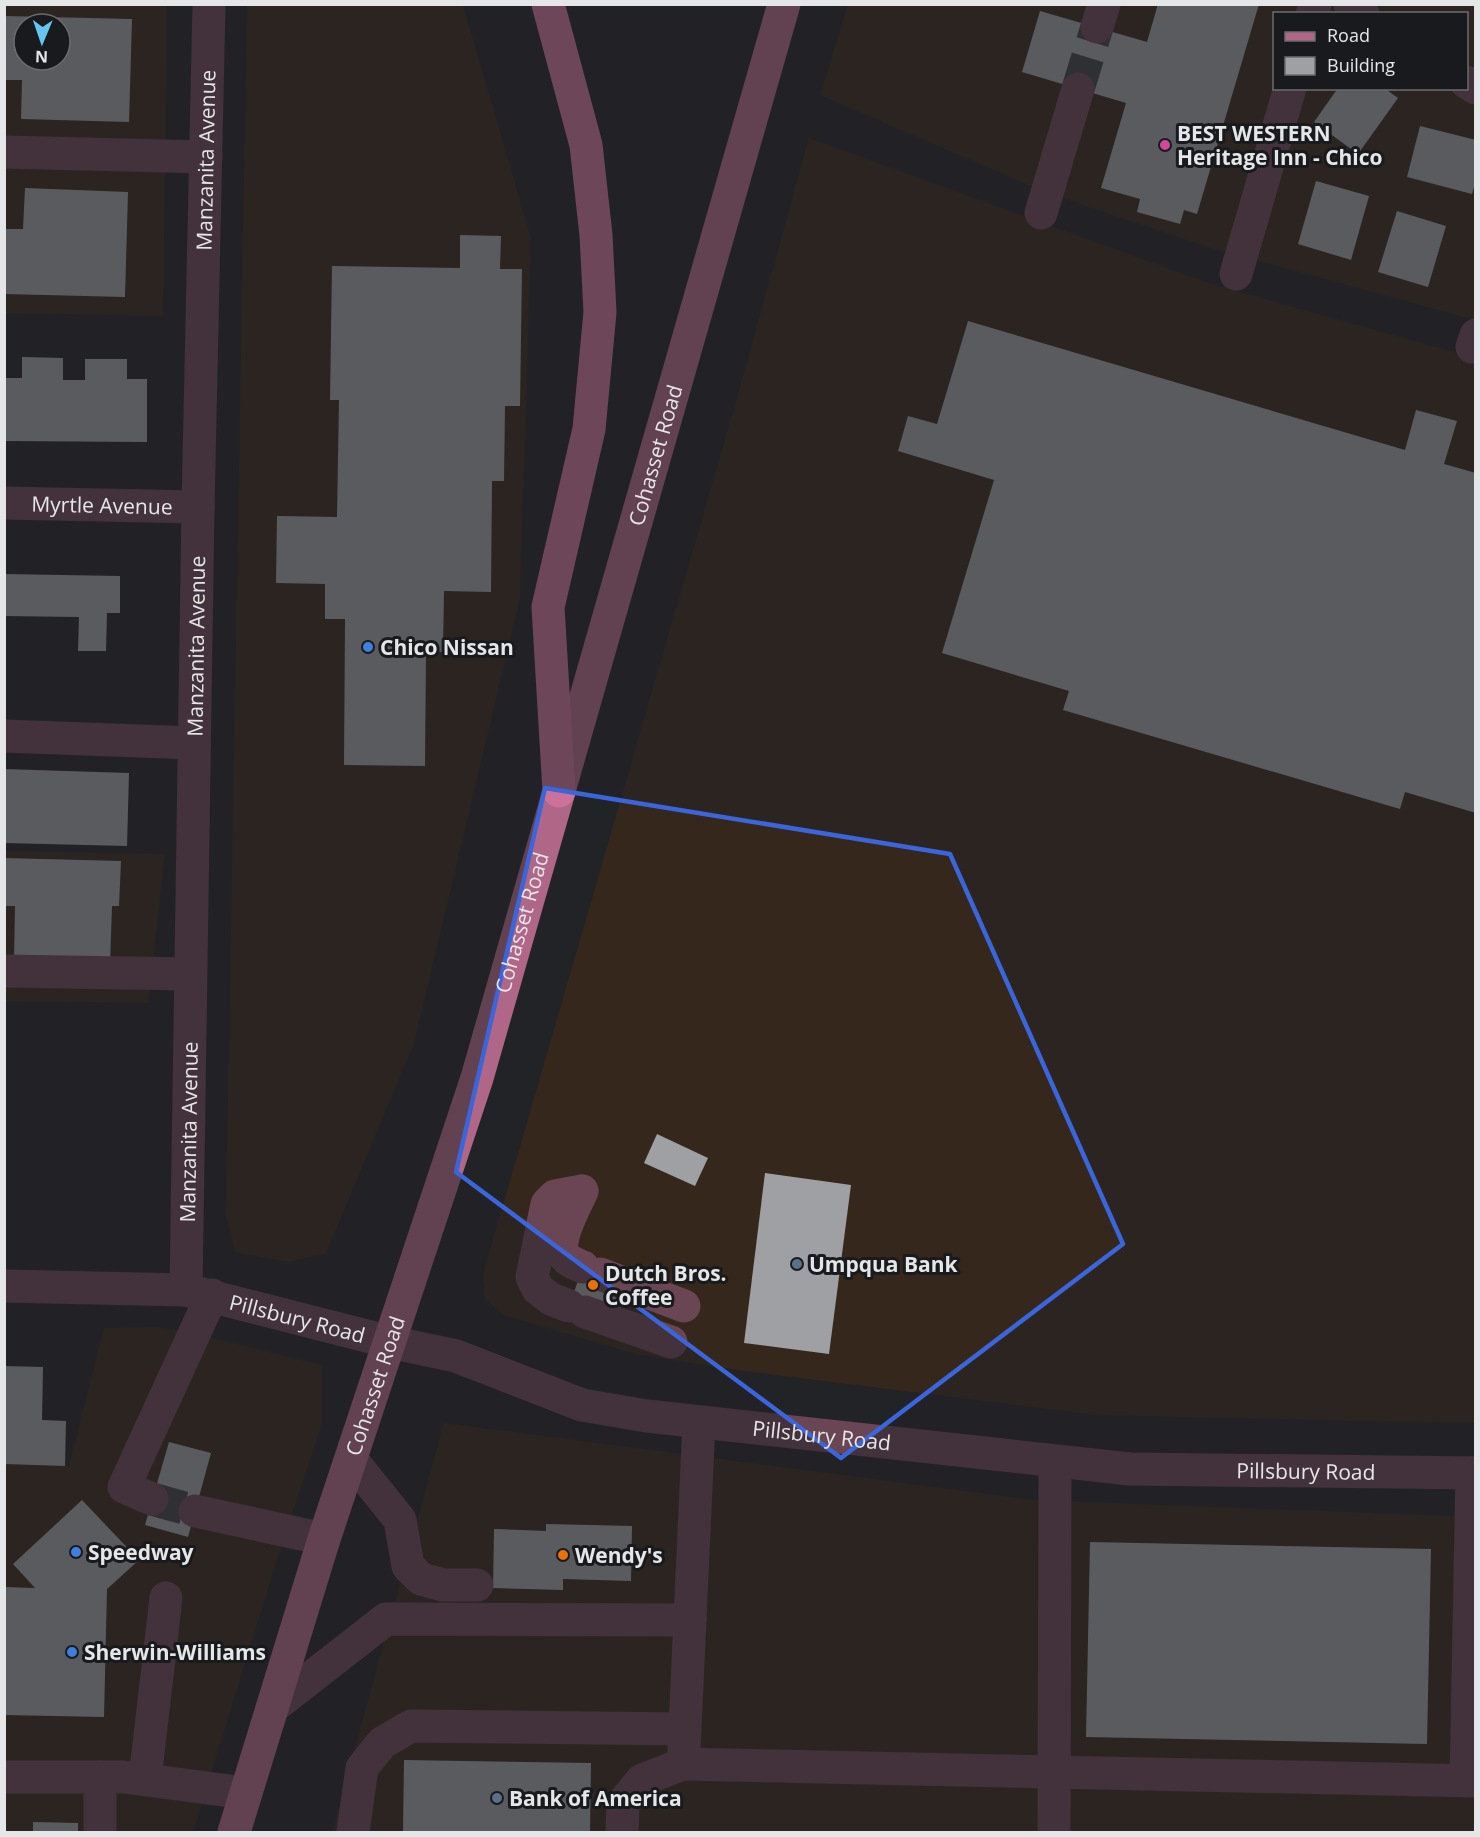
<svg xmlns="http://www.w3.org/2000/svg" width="1480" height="1837" font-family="'Open Sans',sans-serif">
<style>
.commercial{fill:#35271b;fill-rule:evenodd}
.building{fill:#9ea0a4;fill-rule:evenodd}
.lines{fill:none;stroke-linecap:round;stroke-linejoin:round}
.minor-tunnel{stroke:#3f4043;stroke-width:33;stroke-dasharray:33 16;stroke-linecap:butt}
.minor{stroke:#6a4655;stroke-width:33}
.major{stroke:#b06686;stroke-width:33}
.highway{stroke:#cb729a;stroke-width:33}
.marked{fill:none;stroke:#3b65da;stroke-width:4.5;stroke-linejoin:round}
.hotel-dot{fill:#d1479c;stroke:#191a1d;stroke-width:2}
.shop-dot{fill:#3f7fe0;stroke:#191a1d;stroke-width:2}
.service-dot{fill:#5c6f8a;stroke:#191a1d;stroke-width:2}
.food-dot{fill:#e8710a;stroke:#191a1d;stroke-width:2}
.labels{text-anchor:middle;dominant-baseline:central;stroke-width:6;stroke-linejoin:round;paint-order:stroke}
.poi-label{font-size:21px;font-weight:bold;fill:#e5e6e8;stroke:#191a1d;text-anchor:start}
.street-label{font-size:21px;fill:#e5e6e8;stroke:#191a1d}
</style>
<rect width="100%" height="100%" fill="#222326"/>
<!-- commercial -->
<g class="commercial">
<path d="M5 5H167L163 316 5 313ZM24 24H60V60H24Z"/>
<polygon points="247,5 463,5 531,239 520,598 414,1043 326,1253 289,1262 235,1252 226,1215"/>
<path d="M848 5H1475V320L1211 248 1045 192 820 95ZM1274 14H1466V88H1274Z"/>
<polygon points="809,138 1208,283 1475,358 1475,1423 1096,1415 737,1370 636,1354 503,1315 485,1299 483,1274 736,402"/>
<polygon points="5,851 165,854 148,1003 5,1001"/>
<polygon points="157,1327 193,1333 322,1365 322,1424 274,1569 193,1832 5,1832 5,1464 69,1466 104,1328"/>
<polygon points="444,1423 1033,1500 1475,1517 1475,1832 332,1832"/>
</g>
<!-- building -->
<g class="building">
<polygon points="1158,4 1259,4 1197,214 1184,210 1180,224 1137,212 1140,199 1101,188 1126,103 1022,72 1040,11 1147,42"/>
<path d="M4 16 132 19 129 122 21 119 22 80H4ZM24 24H60V60H24Z"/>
<polygon points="1338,88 1384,88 1398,98 1358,154 1314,122"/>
<polygon points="1420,126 1476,140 1476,180 1472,194 1407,177"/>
<polygon points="1316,181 1369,196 1351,260 1298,244"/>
<polygon points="25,188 128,192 125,297 4,294 4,229 23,229"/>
<polygon points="1397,211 1446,226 1428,287 1378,272"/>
<polygon points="460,235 501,236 500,269 522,269 520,406 505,406 504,481 492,481 491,592 444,591 443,652 426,651 425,766 344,765 345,619 325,619 325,584 276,583 277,516 337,517 339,400 330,400 332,266 460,268"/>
<polygon points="968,321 1405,450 1416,410 1457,421 1444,464 1476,473 1476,813 1405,792 1400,809 1063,710 1069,691 942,653 994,480 898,451 908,416 937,424"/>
<polygon points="22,357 63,358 63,380 85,380 85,359 127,359 127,379 147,379 147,442 4,441 4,378 22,378"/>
<polygon points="4,574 120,576 120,613 107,613 106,651 78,651 79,617 4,616"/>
<polygon points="4,769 129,773 127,846 4,843"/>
<polygon points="4,858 121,861 119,906 112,906 110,964 14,962 15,906 4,906"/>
<polygon points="657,1134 708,1158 695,1186 644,1163"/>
<polygon points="765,1173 851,1185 829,1354 744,1343"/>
<polygon points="580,1275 620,1289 611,1311 566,1315"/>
<polygon points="4,1366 43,1367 42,1420 66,1421 65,1466 4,1464"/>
<polygon points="169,1442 211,1453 188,1537 145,1525"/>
<polygon points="82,1500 139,1560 107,1589 104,1717 4,1715 4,1587 35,1588 13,1564"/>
<polygon points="546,1524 632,1526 631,1581 563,1579 563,1590 493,1588 494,1529 546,1531"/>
<polygon points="1090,1542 1431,1549 1427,1744 1086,1737"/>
<polygon points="404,1760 591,1763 590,1832 403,1832"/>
<polygon points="33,1822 78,1823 78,1832 33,1832"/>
</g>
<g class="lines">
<!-- minor-tunnel -->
<g class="minor-tunnel">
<polyline points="1078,89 1097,27"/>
<polyline points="152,1499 195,1511"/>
</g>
<!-- minor -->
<g class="minor">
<polyline points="1350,4 1363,14"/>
<polyline points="1312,14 1315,4"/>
<polyline points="1097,27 1104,4"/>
<polyline points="1466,82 1476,88"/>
<polyline points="4,152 206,157"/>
<polyline points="1041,213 1078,89"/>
<polyline points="1236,274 1290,88"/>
<polyline points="1472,347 1476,335"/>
<path id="s1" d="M4 503 198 507"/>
<polyline points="4,736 194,743"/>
<polyline points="4,971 190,974"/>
<path d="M582 1191C576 1205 556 1240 563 1254 567 1261 576 1264 583 1267"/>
<polyline points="600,1274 684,1306"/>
<path id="s2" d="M4 1286 186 1290 390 1342 456 1356 582 1405 647 1416 1130 1469 1476 1473"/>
<path id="s3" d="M186 1290 198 507 209 4"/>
<polyline points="569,1306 551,1299 538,1289 532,1277 547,1204 555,1196 582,1191"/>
<polyline points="585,1312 671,1342"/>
<polyline points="351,1459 400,1520 408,1566 421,1579 443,1585 477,1585"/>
<polyline points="152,1499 124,1487 212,1295"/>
<polyline points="195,1511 324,1539"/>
<polyline points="272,1708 386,1619 690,1620"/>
<polyline points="684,1750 699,1422"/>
<polyline points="4,1777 123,1777 246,1793"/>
<polyline points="145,1779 166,1598"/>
<polyline points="1466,1781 1472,1473"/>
<polyline points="100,1832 100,1777"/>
<polyline points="353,1832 362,1768 382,1743 411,1726 685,1729"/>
<polyline points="622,1832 623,1803 642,1780 683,1764 1476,1781"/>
<polyline points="1054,1832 1055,1462"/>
</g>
<!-- major -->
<path class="major" id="s4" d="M234 1832 324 1539 477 1078 784 4"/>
<!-- highway -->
<polyline class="highway" points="548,4 586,145 596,235 600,312 589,429 548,607 559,791"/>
</g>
<!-- marked area -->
<path d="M0 0H1480V1837H0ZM545 788 950 854 1123 1244 841 1458 456 1172Z" fill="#222326" fill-opacity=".55" fill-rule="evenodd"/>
<path class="marked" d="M545 788 950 854 1123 1244 841 1458 456 1172Z"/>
<!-- markers -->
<circle class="hotel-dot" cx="1165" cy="145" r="6"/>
<g class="shop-dot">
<circle cx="368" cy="647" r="6"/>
<circle cx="76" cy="1552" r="6"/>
<circle cx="72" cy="1652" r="6"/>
</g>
<g class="service-dot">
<circle cx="797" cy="1264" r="6"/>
<circle cx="497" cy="1798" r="6"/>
</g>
<g class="food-dot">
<circle cx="593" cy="1285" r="6"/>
<circle cx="563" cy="1555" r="6"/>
</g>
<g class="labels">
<!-- poi labels -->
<g class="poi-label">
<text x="1177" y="133">BEST WESTERN<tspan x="1177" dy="24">Heritage Inn - Chico</tspan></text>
<text x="380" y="647">Chico Nissan</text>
<text x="809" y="1264">Umpqua Bank</text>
<text x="605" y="1273">Dutch Bros.<tspan x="605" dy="24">Coffee</tspan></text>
<text x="88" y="1552">Speedway</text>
<text x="575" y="1555">Wendy's</text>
<text x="84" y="1652">Sherwin-Williams</text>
<text x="509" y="1798">Bank of America</text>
</g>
<!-- street labels -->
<g class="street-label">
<text stroke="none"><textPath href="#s3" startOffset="1130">Manzanita Avenue</textPath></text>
<text stroke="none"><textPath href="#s4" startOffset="1440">Cohasset Road</textPath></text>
<text stroke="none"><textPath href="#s1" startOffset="98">Myrtle Avenue</textPath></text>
<text stroke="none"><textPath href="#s3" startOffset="644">Manzanita Avenue</textPath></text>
<text stroke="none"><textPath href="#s4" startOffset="954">Cohasset Road</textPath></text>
<text stroke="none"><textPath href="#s3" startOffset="158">Manzanita Avenue</textPath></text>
<text stroke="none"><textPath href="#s2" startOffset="297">Pillsbury Road</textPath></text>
<text stroke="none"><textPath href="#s4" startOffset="468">Cohasset Road</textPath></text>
<text stroke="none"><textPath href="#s2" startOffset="837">Pillsbury Road</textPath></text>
<text stroke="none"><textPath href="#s2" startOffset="1323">Pillsbury Road</textPath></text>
</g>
</g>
<!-- border -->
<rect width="1480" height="1837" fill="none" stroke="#e5e6e8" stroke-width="12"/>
<!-- legend -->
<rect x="1273" y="12" width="195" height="78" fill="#191a1d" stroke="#6b6c6e" stroke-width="1.5"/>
<rect x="1285" y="32" width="30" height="9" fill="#b06686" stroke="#6b6c6e" stroke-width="1.5"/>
<text x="1327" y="42" font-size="18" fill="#e5e6e8">Road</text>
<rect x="1285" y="57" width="30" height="18" fill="#9ea0a4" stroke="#6b6c6e" stroke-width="1.5"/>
<text x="1327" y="72" font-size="18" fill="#e5e6e8">Building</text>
<!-- north arrow -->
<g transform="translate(42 42) rotate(182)"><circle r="28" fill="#191a1d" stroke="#6b6c6e" stroke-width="1.5"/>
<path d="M0-4.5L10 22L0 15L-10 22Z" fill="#66c4ef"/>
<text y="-9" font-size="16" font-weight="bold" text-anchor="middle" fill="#e5e6e8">N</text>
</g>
</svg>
